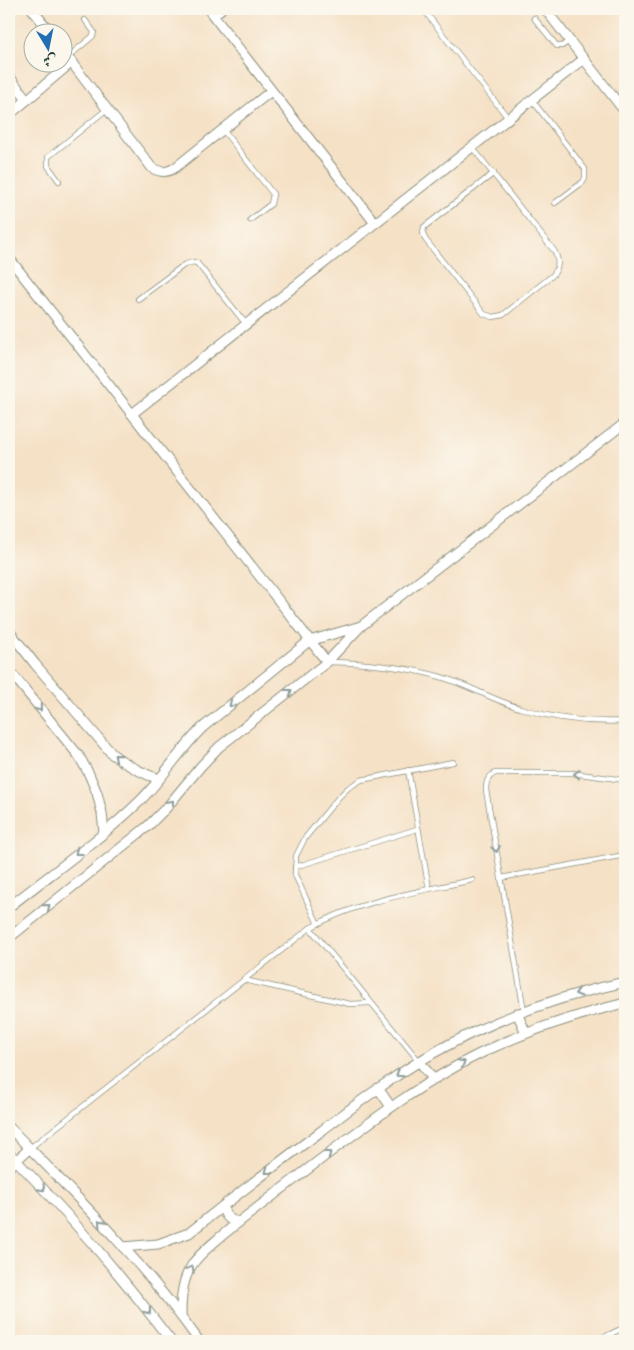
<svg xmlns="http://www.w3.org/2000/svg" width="634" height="1350" font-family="Vollkorn,Amiri,serif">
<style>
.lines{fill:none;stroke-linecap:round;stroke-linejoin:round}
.lane-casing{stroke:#8a8f7d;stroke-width:6}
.street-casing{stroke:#8a8f7d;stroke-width:11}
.lane{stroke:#fff;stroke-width:4.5}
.street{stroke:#fff;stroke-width:9}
.oneway{stroke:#8f9e9a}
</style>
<rect width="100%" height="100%" fill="#fbf7ec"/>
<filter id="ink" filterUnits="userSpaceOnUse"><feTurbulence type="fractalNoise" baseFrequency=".02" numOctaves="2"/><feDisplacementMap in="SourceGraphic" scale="10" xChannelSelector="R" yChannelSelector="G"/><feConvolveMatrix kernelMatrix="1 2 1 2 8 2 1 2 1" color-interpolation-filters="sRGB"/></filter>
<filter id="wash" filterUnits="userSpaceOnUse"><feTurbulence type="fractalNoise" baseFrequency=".0096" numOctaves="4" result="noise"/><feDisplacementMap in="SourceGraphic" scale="20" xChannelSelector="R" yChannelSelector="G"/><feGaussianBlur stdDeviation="1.12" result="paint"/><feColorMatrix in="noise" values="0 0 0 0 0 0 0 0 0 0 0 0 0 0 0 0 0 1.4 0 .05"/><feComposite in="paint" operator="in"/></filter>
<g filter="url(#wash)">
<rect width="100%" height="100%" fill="#f5e1c6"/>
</g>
<g filter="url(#ink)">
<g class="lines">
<defs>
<g id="lane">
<polyline points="367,9 369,10"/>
<polyline points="423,9 508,118"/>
<polyline points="534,18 557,46 562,46 570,40"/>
<polyline points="68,57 93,36 94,32 85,20"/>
<polyline points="532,100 585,169 585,178 583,182 555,203"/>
<polyline points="223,130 273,194 271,204 250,220"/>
<path d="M472 147 555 252C559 261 559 267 553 275L503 315 493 317 484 314 425 239 423 233 424 227 494 173"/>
<polyline points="59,181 48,166 48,157 107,109"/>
<polyline points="138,299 184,265 193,262 197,263 246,324"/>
<path d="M328 662C367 663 404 666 441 677 468 685 493 700 520 708 554 719 590 723 625 721"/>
<polyline points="408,770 429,889"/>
<polyline points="295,867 417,829"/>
<polyline points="501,878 625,855"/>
<polyline points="318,924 295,875 296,856 305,838 338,798 348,788 361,780 453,762"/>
<polyline points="310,928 419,1061"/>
<polyline points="244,980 350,1004 370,1003"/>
<path d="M524 1011 486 790C486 781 488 777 495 773H572L625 780"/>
<path d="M30 1148 310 928C359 900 418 892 472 880"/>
<polyline points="596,1341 625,1327"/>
</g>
<g id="street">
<polyline points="32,9 50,32"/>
<polyline points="208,9 375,223"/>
<polyline points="545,9 625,112"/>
<polyline points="213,15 221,9"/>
<path d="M62 50 152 168C161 173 168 173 176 167L271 91"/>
<polyline points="9,76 27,100"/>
<polyline points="9,115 72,62"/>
<polyline points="9,258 327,662"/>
<polyline points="132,414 584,59"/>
<path d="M9 631 35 664 112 754C127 765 141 773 159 779"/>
<polyline points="9,670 79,756 89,774 97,793 102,813 104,833"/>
<path d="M9 907C53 872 100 840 140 801 163 778 180 750 202 728L309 641 361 626"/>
<polyline points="9,938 148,826 167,807 201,766 219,747 327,662 361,626 625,423"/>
<polyline points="517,1013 526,1033"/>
<polyline points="419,1061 434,1080"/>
<polyline points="378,1088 391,1107"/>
<path d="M9 1127C75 1195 144 1263 199 1341"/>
<path d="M9 1153C67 1212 121 1275 171 1341"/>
<polyline points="9,1167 30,1148"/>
<path d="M223 1206C224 1215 229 1221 239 1222"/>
<path d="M123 1247 158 1244 189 1233C231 1199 273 1167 316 1135 359 1102 402 1069 450 1044 506 1015 564 995 625 982"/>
<path d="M181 1316C181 1298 182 1280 192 1265 199 1254 210 1246 219 1238 238 1222 259 1207 279 1191 347 1140 414 1084 492 1048 535 1028 580 1014 625 1003"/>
</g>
</defs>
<!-- lane casing -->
<use href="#lane" class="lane-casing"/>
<!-- street casing -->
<use href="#street" class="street-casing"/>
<!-- lane -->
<use href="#lane" class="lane"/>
<!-- street -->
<use href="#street" class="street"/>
</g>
<!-- one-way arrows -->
<defs><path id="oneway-chevron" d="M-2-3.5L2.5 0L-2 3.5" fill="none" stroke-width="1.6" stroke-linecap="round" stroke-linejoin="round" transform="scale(1.25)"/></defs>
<g class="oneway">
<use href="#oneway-chevron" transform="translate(289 692) rotate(-38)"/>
<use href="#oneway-chevron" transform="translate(232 704) rotate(141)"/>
<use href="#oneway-chevron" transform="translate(39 708) rotate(51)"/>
<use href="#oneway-chevron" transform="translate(117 757) rotate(-141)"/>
<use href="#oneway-chevron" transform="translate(577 774) rotate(-175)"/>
<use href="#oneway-chevron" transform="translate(171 803) rotate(-49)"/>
<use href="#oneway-chevron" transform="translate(496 849) rotate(80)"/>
<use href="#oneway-chevron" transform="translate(78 852) rotate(142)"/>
<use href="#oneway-chevron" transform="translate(47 907) rotate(-39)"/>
<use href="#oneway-chevron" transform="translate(578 993) rotate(164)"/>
<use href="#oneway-chevron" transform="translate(462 1063) rotate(-28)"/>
<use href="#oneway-chevron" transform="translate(399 1074) rotate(147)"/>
<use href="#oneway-chevron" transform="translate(328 1154) rotate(-37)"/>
<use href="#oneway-chevron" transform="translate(268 1171) rotate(143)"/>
<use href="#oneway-chevron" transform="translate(42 1188) rotate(47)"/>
<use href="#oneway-chevron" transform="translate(101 1223) rotate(-133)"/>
<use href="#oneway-chevron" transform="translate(191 1269) rotate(-60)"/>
<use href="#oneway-chevron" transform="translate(148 1311) rotate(52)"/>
</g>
</g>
<!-- margin -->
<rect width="634" height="1350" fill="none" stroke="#fbf7ec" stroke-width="30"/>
<!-- north arrow -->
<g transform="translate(48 48) rotate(170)"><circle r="24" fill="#fbf7ec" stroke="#a3ada2"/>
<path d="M0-4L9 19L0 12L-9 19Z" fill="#1f6fb2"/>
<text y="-8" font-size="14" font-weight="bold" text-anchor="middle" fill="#1f3d34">ش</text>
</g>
</svg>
